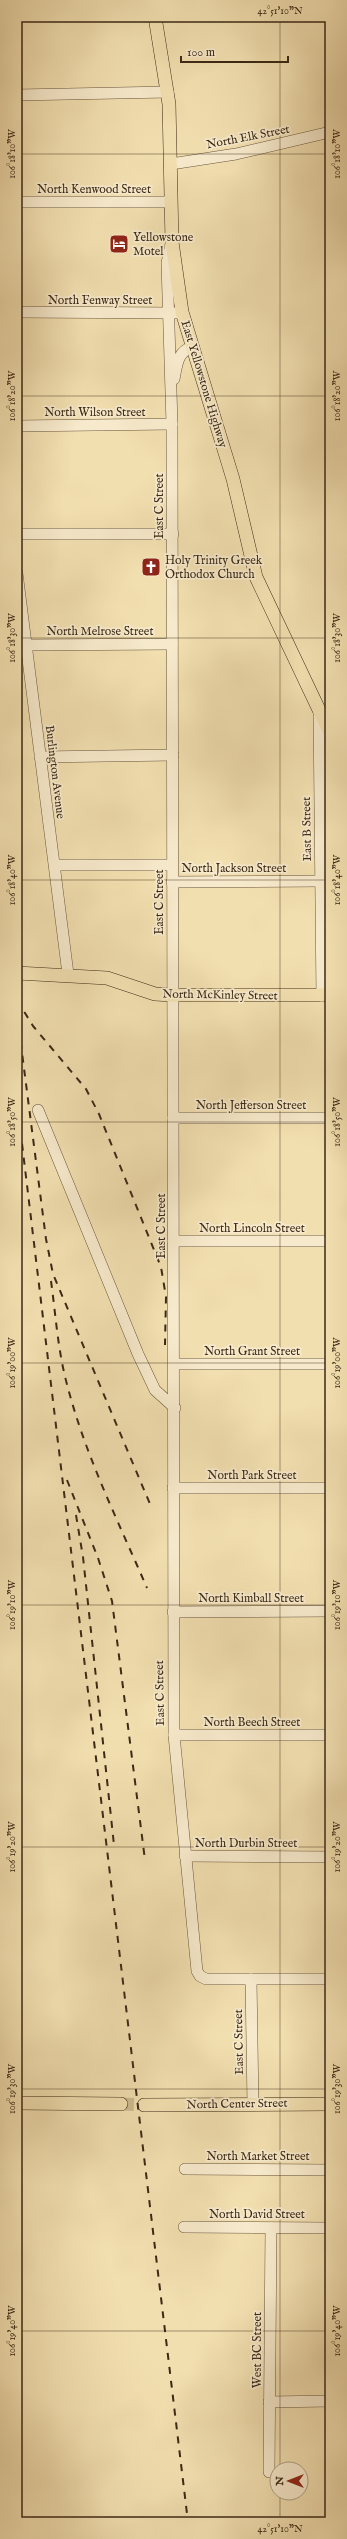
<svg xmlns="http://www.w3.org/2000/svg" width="347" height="2539" font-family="'IM FELL English',serif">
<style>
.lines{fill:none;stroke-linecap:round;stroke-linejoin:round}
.major-tunnel{stroke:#cdbb91;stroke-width:13;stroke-dasharray:13 6;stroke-linecap:butt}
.minor-casing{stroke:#69563c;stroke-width:12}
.major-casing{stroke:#3b2916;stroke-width:14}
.minor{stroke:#f7eacc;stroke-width:11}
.major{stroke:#f2dfb0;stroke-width:13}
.rail{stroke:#3b2916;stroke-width:2;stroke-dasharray:7 7;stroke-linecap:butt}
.ticks{fill:none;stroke:#3b2916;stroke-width:1;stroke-opacity:0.45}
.labels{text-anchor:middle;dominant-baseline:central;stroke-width:3.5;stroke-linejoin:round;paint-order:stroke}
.street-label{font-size:12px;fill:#3b2916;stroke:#f7eacc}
.poi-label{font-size:12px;fill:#3b2916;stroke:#f7eacc;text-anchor:start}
.neatline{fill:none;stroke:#3b2916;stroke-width:1.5}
.ticks-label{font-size:10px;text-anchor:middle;fill:#3b2916}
</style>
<rect width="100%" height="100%" fill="#f2dfb0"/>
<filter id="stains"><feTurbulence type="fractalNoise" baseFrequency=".005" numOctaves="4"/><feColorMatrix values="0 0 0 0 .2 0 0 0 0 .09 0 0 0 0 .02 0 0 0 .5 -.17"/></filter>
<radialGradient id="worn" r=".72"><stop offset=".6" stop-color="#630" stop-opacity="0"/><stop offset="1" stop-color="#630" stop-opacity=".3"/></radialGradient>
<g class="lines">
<!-- major-tunnel -->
<polyline class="major-tunnel" points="121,2104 144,2105"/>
<defs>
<g id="minor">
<polyline points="17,95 168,92"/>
<polyline points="171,164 236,154 330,132"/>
<polyline points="17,202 170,202"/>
<polyline points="171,244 167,263 172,424 174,1735 197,1971 200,1976 206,1979 330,1979"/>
<polyline points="17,312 176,313"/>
<path d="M174 379C177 365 177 352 192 347"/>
<polyline points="17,426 172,424"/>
<polyline points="17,534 173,534"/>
<polyline points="17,573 68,974"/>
<polyline points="28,645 172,644"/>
<polyline points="319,711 322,996"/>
<polyline points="40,757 173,755"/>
<polyline points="55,865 172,865"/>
<polyline points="172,882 321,881"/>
<polyline points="38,1110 138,1354 155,1390 175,1408"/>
<polyline points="173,1118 330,1118"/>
<polyline points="173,1241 330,1241"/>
<polyline points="175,1364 330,1364"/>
<polyline points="173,1488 330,1488"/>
<polyline points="173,1612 330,1611"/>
<polyline points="174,1735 330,1735"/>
<polyline points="185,1856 330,1857"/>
<polyline points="251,1979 253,2105"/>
<polyline points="185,2169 330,2170"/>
<polyline points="184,2227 330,2228"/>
<polyline points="269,2402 330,2401"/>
<polyline points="269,2472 271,2228"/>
</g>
<g id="major">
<polyline points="155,17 169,104 172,242 182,312 233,479 256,577 330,733"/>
<polyline points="17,973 107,978 155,994 172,995 330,995"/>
<polyline points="17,2103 121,2104"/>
<polyline points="144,2105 330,2104"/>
</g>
</defs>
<!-- minor casing -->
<use href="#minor" class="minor-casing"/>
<!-- major casing -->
<use href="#major" class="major-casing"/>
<!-- minor -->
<use href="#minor" class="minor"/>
<!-- major -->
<use href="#major" class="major"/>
<!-- rail -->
<g class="rail">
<polyline points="17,1000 33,1026 86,1089 99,1114 161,1267 166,1297 165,1345"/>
<polyline points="17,1014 46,1239 53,1274 150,1504"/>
<polyline points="17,1102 188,2522"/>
<path d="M51 1281C56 1317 58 1353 68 1388 86 1457 119 1523 147 1588"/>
<polyline points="67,1480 98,1558 112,1601 145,1860"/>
<polyline points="76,1515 83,1557 114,1845"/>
</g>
</g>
<!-- ticks -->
<path class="ticks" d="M280 17V2469M17 154H330M17 396H330M17 638H330M17 880H330M17 1122H330M17 1363H330M17 1605H330M17 1847H330M17 2089H330M17 2331H330M280 2493V2522"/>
<!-- icons -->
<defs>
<symbol id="hotel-square" viewBox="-11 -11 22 22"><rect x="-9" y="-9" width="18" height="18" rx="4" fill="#8f2418" stroke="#f7eacc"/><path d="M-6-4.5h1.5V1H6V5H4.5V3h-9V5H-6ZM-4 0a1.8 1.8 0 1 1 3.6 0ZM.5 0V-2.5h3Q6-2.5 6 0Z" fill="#fff"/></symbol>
<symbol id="church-square" viewBox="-11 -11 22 22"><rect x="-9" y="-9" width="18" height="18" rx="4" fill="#8f2418" stroke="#f7eacc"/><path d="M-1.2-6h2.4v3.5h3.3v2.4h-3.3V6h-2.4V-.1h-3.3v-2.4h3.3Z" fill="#fff"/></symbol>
</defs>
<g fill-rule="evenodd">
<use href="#hotel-square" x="108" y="233" width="22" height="22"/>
<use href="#church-square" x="140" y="556" width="22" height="22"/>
</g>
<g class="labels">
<!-- street labels -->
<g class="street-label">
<text transform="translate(248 137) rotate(-11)">North Elk Street</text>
<text x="94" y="189">North Kenwood Street</text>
<text x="100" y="300">North Fenway Street</text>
<text transform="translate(204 384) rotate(73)">East Yellowstone Highway</text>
<text x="95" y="412">North Wilson Street</text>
<text transform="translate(159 506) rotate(-90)">East C Street</text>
<text x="100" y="631">North Melrose Street</text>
<text transform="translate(55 772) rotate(83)">Burlington Avenue</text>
<text transform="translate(307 829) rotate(-91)">East B Street</text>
<text x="234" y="868">North Jackson Street</text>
<text transform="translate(159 902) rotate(-90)">East C Street</text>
<text transform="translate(220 995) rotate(1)">North McKinley Street</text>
<text x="251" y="1105">North Jefferson Street</text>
<text transform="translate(161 1226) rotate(-90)">East C Street</text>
<text x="252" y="1228">North Lincoln Street</text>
<text x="252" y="1351">North Grant Street</text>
<text x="252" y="1475">North Park Street</text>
<text x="251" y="1598">North Kimball Street</text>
<text transform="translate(160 1693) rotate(-91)">East C Street</text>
<text x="252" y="1722">North Beech Street</text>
<text x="246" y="1843">North Durbin Street</text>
<text transform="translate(239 2042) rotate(-91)">East C Street</text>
<text transform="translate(237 2104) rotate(-1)">North Center Street</text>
<text x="258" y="2156">North Market Street</text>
<text x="257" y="2214">North David Street</text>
<text transform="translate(257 2350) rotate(-90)">West BC Street</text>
</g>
<!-- poi labels -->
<g class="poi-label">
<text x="133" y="237">Yellowstone<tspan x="133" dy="14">Motel</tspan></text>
<text x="165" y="560">Holy Trinity Greek<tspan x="165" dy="14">Orthodox Church</tspan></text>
</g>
</g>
<!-- margin -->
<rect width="347" height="2539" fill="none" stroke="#f2dfb0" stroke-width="44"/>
<!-- north arrow -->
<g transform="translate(289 2481) rotate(270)"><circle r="19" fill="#f7eacc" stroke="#ac9d83"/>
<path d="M0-3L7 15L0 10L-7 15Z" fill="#8f2418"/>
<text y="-6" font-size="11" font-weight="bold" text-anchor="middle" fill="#3b2916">N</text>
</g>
<!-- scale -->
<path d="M181 56v6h107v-6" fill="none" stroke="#3b2916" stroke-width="2"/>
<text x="187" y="56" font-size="12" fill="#3b2916" stroke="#f7eacc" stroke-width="3" paint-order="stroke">100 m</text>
<rect x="22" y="22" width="303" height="2495" class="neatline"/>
<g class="ticks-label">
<text x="280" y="14">42°51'10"N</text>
<text transform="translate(336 154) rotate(-90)" y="4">106°18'10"W</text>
<text transform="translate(11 154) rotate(-90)" y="4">106°18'10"W</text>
<text transform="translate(336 396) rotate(-90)" y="4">106°18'20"W</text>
<text transform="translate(11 396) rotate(-90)" y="4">106°18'20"W</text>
<text transform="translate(336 638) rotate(-90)" y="4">106°18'30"W</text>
<text transform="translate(11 638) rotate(-90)" y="4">106°18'30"W</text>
<text transform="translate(336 880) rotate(-90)" y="4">106°18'40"W</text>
<text transform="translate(11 880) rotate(-90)" y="4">106°18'40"W</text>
<text transform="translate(336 1122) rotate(-90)" y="4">106°18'50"W</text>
<text transform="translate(11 1122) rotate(-90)" y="4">106°18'50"W</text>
<text transform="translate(11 1363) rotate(-90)" y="4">106°19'00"W</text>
<text transform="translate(336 1363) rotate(-90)" y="4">106°19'00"W</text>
<text transform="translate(11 1605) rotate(-90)" y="4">106°19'10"W</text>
<text transform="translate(336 1605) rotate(-90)" y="4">106°19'10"W</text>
<text transform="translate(11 1847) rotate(-90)" y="4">106°19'20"W</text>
<text transform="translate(336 1847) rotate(-90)" y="4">106°19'20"W</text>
<text transform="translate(11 2089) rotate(-90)" y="4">106°19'30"W</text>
<text transform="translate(336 2089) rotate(-90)" y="4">106°19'30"W</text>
<text transform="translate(11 2331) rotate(-90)" y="4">106°19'40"W</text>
<text transform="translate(336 2331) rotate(-90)" y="4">106°19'40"W</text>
<text x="280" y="2532">42°51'10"N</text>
</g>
<rect width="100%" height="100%" filter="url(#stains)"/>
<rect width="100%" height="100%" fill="url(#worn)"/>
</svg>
